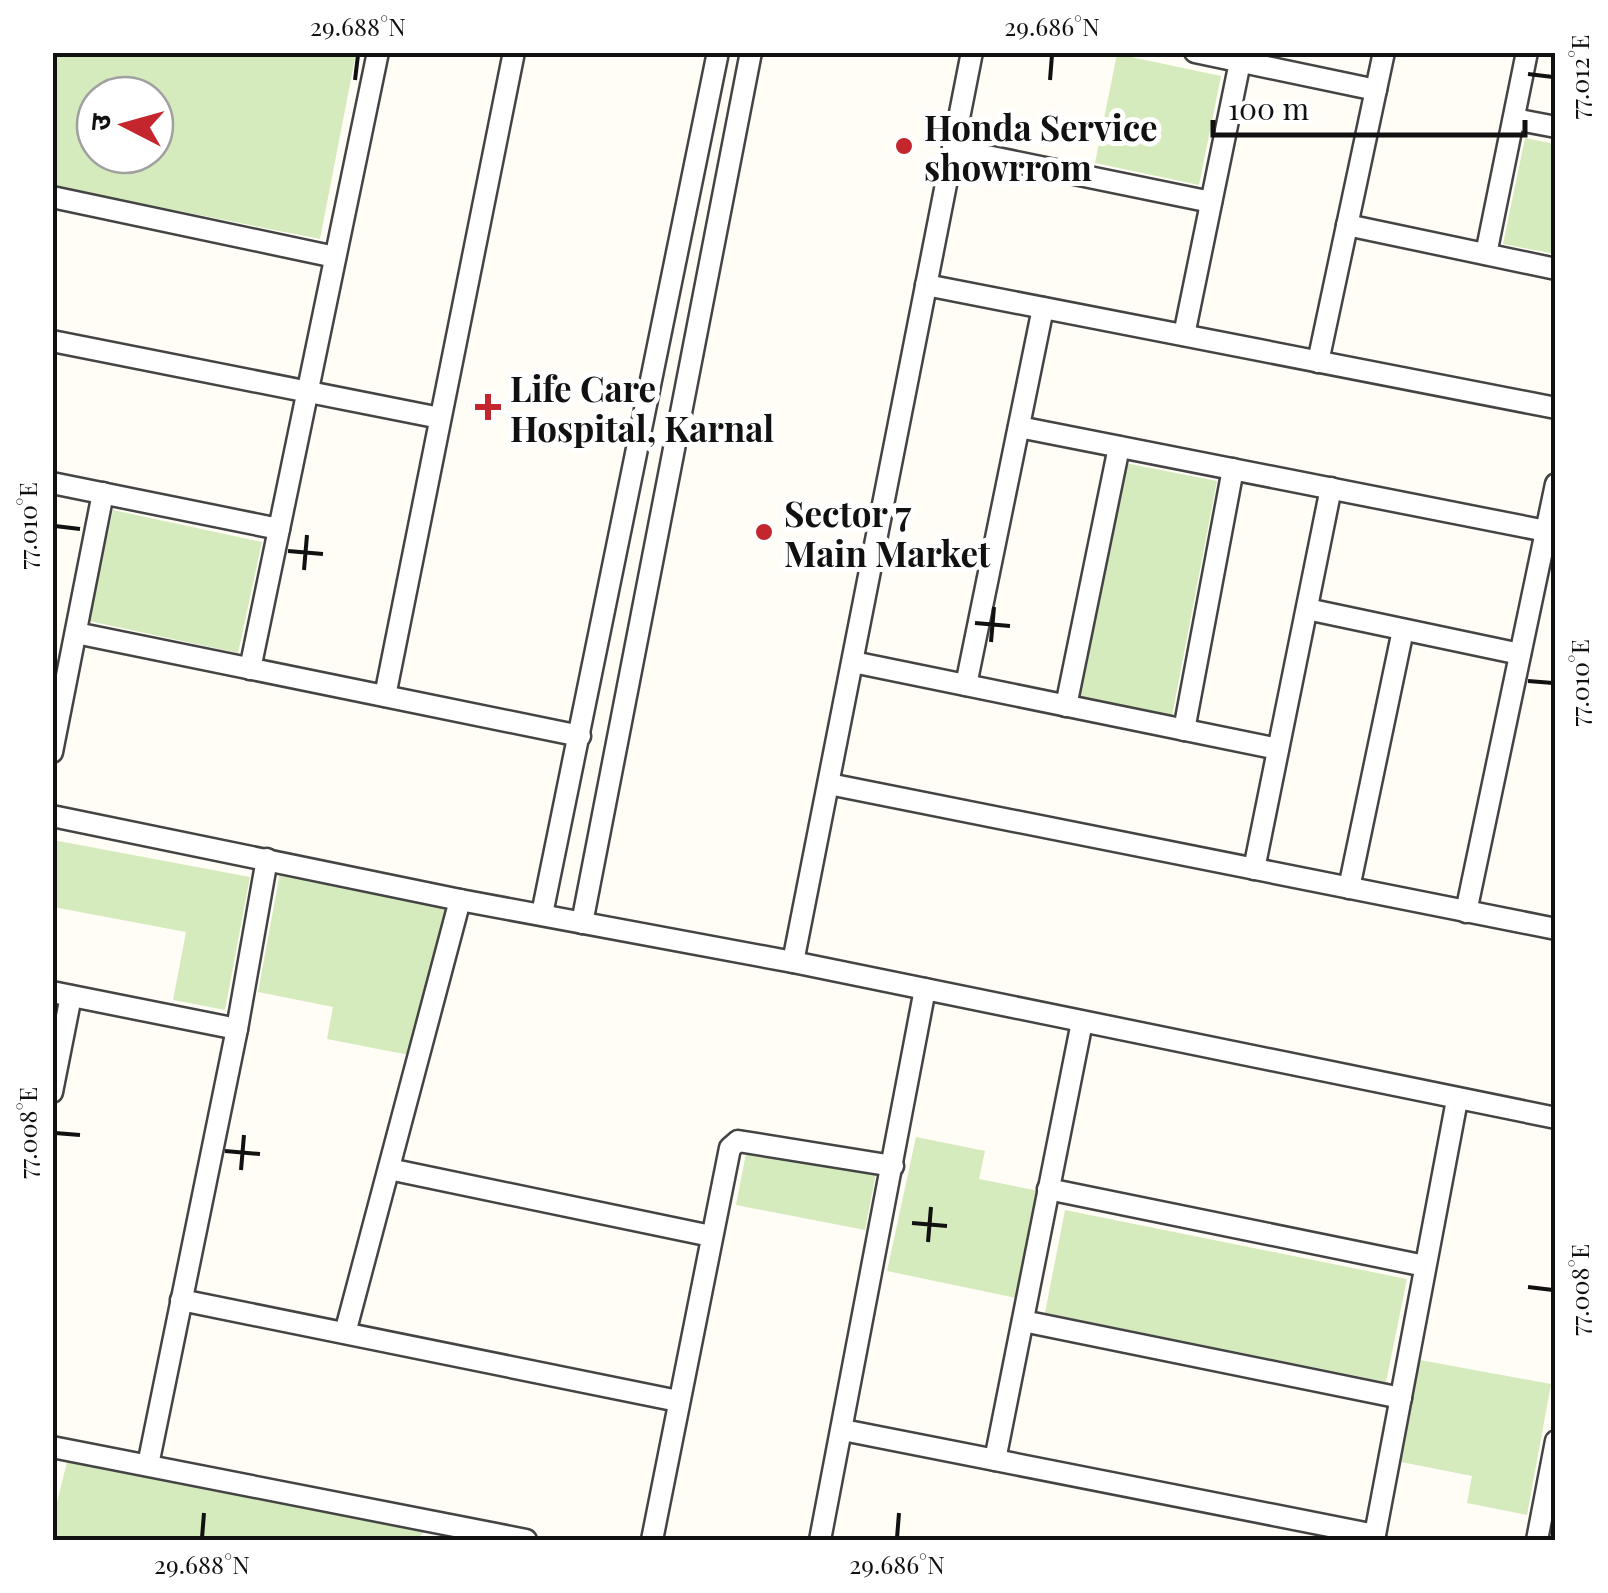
<svg xmlns="http://www.w3.org/2000/svg" width="1608" height="1593" font-family="'Playfair Display','Noto Sans Devanagari',serif">
<style>
.green{fill:#d5ebbd;fill-rule:evenodd}
.lines{fill:none;stroke-linecap:round;stroke-linejoin:round}
.street-casing{stroke:#444;stroke-width:25}
.street{stroke:#fff;stroke-width:20}
.ticks{fill:none;stroke:#111;stroke-width:4}
.poi-dot{fill:#c4262e;stroke:#fff;stroke-width:4}
.labels{text-anchor:middle;dominant-baseline:central;stroke-width:10;stroke-linejoin:round;paint-order:stroke}
.poi-label{font-size:35px;font-weight:bold;fill:#111;stroke:#fff;text-anchor:start}
.neatline{fill:none;stroke:#111;stroke-width:4}
.ticks-label{font-size:25px;text-anchor:middle;fill:#111}
</style>
<rect width="100%" height="100%" fill="#fffdf5"/>
<!-- green -->
<g class="green">
<path d="M52 53H356L320 239 53 186ZM155 95V155H95V95Z"/>
<polygon points="1117,54 1221,76 1199,185 1095,163"/>
<polygon points="1525,138 1555,144 1555,254 1503,244"/>
<polygon points="1125,463 1217,481 1172,716 1079,698"/>
<polygon points="113,510 262,542 238,653 89,621"/>
<polygon points="53,840 250,877 225,1010 173,1000 186,932 53,907"/>
<polygon points="280,873 449,908 409,1055 327,1039 333,1007 258,992"/>
<polygon points="916,1137 985,1151 979,1179 1039,1191 1016,1298 887,1271"/>
<polygon points="748,1143 877,1168 865,1230 736,1205"/>
<polygon points="1065,1210 1407,1279 1386,1382 1045,1313"/>
<polygon points="1420,1360 1551,1384 1527,1515 1467,1503 1472,1476 1401,1462"/>
<polygon points="67,1462 427,1529 416,1540 53,1540 53,1518"/>
</g>
<g class="lines">
<defs>
<g id="street">
<polyline points="1195,52 1376,90"/>
<polyline points="1514,119 1556,127"/>
<polyline points="953,149 1211,202"/>
<polyline points="52,197 335,257"/>
<polyline points="1347,225 1556,269"/>
<polyline points="1486,254 1527,52"/>
<polyline points="926,285 1556,408"/>
<polyline points="1184,335 1240,62"/>
<polyline points="52,341 440,418"/>
<polyline points="1318,362 1384,52"/>
<polyline points="1019,427 1546,531"/>
<polyline points="52,483 279,529"/>
<polyline points="1307,609 1520,654"/>
<polyline points="76,633 580,736"/>
<polyline points="853,662 1278,749"/>
<polyline points="250,669 378,52"/>
<polyline points="966,685 1043,308"/>
<polyline points="385,696 514,52"/>
<polyline points="1066,706 1119,447"/>
<polyline points="1184,730 1233,469"/>
<polyline points="52,752 103,493"/>
<polyline points="829,784 1556,929"/>
<polyline points="52,816 460,900 793,962 1556,1118"/>
<polyline points="1254,869 1331,488"/>
<polyline points="1349,888 1403,630"/>
<polyline points="1466,912 1556,484"/>
<polyline points="542,914 718,52"/>
<polyline points="582,923 751,52"/>
<polyline points="793,962 972,52"/>
<polyline points="52,992 237,1029"/>
<polyline points="52,1092 71,996"/>
<polyline points="389,1169 711,1236"/>
<polyline points="1048,1189 1425,1266"/>
<polyline points="181,1300 678,1401"/>
<polyline points="1023,1321 1401,1398"/>
<polyline points="345,1333 460,900"/>
<polyline points="843,1430 1375,1535"/>
<polyline points="52,1447 526,1540"/>
<polyline points="995,1460 1082,1022"/>
<polyline points="148,1465 237,1029 267,859"/>
<polyline points="652,1540 730,1148 738,1141 893,1166"/>
<polyline points="820,1540 925,989"/>
<polyline points="1374,1540 1457,1100"/>
<polyline points="1537,1540 1556,1441"/>
</g>
</defs>
<!-- street casing -->
<use href="#street" class="street-casing"/>
<!-- street -->
<use href="#street" class="street"/>
</g>
<!-- ticks -->
<path class="ticks" d="M1528 74 1553 77M355 80 358 55M1050 80 1052 55M55 526 80 529M288 551 323 554M304 570 307 535M975 623 1010 626M991 642 994 607M1528 681 1553 683M55 1133 80 1135M225 1151 260 1154M241 1170 244 1135M912 1223 947 1226M928 1242 931 1207M1528 1287 1553 1290M202 1538 204 1513M897 1538 899 1513"/>
<!-- markers -->
<g class="poi-dot">
<circle cx="904" cy="146" r="10"/>
<path d="M483 392h10v10h10v10h-10v10h-10v-10h-10v-10h10z"/>
<circle cx="764" cy="532" r="10"/>
</g>
<g class="labels">
<!-- poi labels -->
<g class="poi-label">
<text x="924" y="126">Honda Service<tspan x="924" dy="40">showrrom</tspan></text>
<text x="510" y="387">Life Care<tspan x="510" dy="40">Hospital, Karnal</tspan></text>
<text x="784" y="512">Sector 7<tspan x="784" dy="40">Main Market</tspan></text>
</g>
</g>
<!-- border -->
<rect width="1608" height="1593" fill="none" stroke="#ffffff" stroke-width="110"/>
<!-- north arrow -->
<g transform="translate(125 125) rotate(276)"><circle r="48" fill="#ffffff" stroke="#a0a0a0" stroke-width="2.5"/>
<path d="M0-8L18 38L0 25L-18 38Z" fill="#c4262e"/>
<text y="-15" font-size="28" font-weight="bold" text-anchor="middle" fill="#111111">उ</text>
</g>
<!-- scale -->
<path d="M1213 120v15h312v-15" fill="none" stroke="#111111" stroke-width="5"/>
<text x="1228" y="120" font-size="30" fill="#111111" stroke="#ffffff" stroke-width="8" paint-order="stroke">100 m</text>
<rect x="55" y="55" width="1498" height="1483" class="neatline"/>
<g class="ticks-label">
<text x="358" y="36">29.688°N</text>
<text x="1052" y="36">29.686°N</text>
<text transform="translate(1580 77) rotate(-90)" y="9">77.012°E</text>
<text transform="translate(28 526) rotate(-90)" y="9">77.010°E</text>
<text transform="translate(1580 683) rotate(-90)" y="9">77.010°E</text>
<text transform="translate(28 1133) rotate(-90)" y="9">77.008°E</text>
<text transform="translate(1580 1290) rotate(-90)" y="9">77.008°E</text>
<text x="202" y="1574">29.688°N</text>
<text x="897" y="1574">29.686°N</text>
</g>
</svg>
